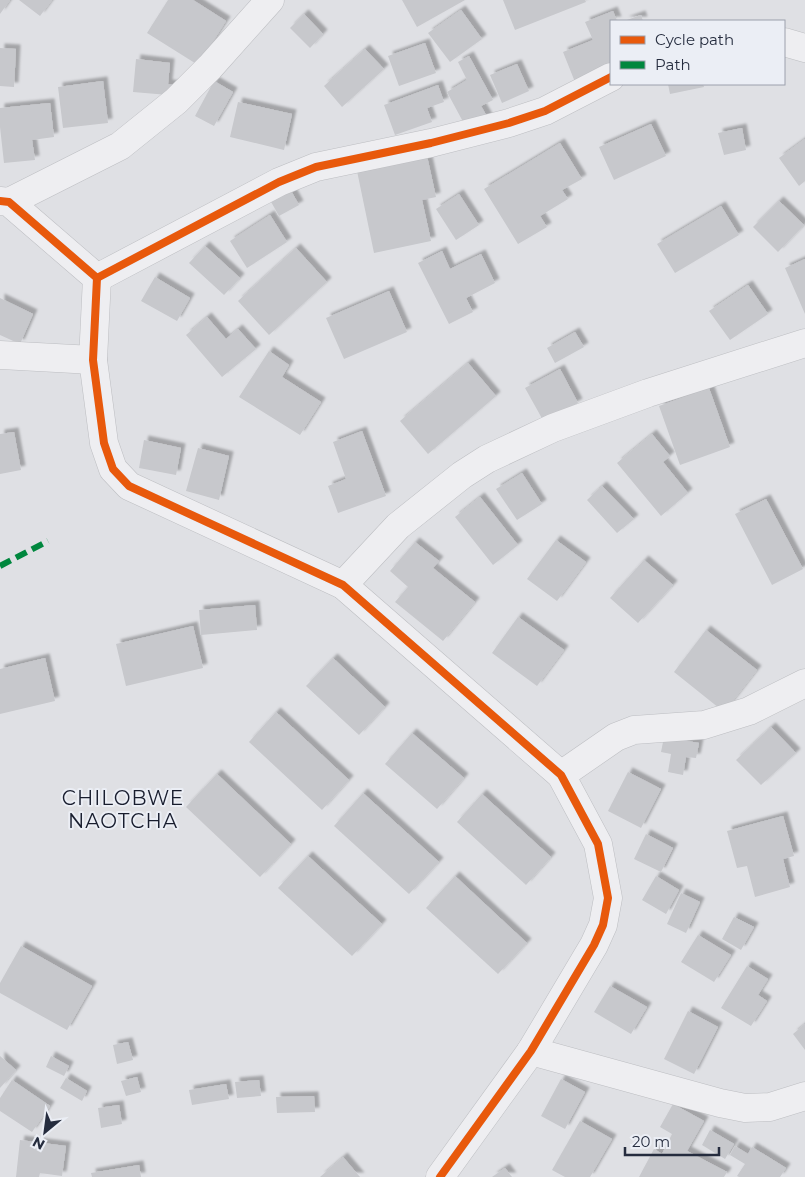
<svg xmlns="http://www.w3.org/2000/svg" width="805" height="1177" font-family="Montserrat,sans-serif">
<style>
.building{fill:#c7c8cc;filter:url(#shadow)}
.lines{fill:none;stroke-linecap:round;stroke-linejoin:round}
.minor-casing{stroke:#bdbec2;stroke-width:29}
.minor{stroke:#eeeef1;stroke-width:28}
.quiet{stroke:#00873e;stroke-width:6;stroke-dasharray:12 6;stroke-linecap:butt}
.cycleway-casing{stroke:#ebeef5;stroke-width:11}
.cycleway{stroke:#e8590c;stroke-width:8}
.labels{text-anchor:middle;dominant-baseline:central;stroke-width:4;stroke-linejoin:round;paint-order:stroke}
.quarter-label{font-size:20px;letter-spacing:1px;fill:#181d2e;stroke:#ebeef5}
</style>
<defs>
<filter id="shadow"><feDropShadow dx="4.5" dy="-4.5" stdDeviation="1" flood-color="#0004"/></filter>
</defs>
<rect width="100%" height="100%" fill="#dfe0e4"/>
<!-- building -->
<g class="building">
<polygon points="0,0 10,0 0,14"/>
<polygon points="19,0 52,0 40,16"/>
<polygon points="168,0 193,0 226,21 198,65 147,33"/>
<polygon points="402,0 465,0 417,27"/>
<polygon points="503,0 585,0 586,2 515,30"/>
<polygon points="461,10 482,39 450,62 428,33"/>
<polygon points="613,11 617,21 611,21 611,67 575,82 563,52 593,40 585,22"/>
<polygon points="304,14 323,34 310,48 290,28"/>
<polygon points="641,15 643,21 624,21"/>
<polygon points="425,43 436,73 399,86 388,56"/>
<polygon points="0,48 16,49 14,87 0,86"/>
<polygon points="365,49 384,69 342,107 324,86"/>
<polygon points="469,56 493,100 481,106 489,120 468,131 447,92 467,80 458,62"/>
<polygon points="136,59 170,63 168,84 181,86 180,96 133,92"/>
<polygon points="517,64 529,91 502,103 490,75"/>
<polygon points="103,81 108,123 63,128 58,87"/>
<polygon points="214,81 233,92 214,126 195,116"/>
<polygon points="668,84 703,84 704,87 670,94"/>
<polygon points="438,85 444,102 427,108 432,122 395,135 384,105"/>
<polygon points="238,102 292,114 284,150 230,137"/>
<polygon points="50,103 54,137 32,140 35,160 4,163 0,127 0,108"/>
<polygon points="651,124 666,156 614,180 599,147"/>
<polygon points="742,128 746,150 724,155 718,133"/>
<polygon points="805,139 805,181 799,186 779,158"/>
<polygon points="560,143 582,179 562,190 568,199 540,216 547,227 518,244 484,189"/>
<polygon points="427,156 436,197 422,200 431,241 374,253 357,171"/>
<polygon points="290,189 299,205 279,216 270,200"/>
<polygon points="459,194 479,225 456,240 436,209"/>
<polygon points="779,201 804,225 778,252 753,227"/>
<polygon points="721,206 739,235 675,273 657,244"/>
<polygon points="270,215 287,242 247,268 230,241"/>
<polygon points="205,246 240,278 224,295 189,263"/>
<polygon points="296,248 327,282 269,335 238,301"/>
<polygon points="442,251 450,269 481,254 495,283 466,298 473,312 449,324 418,263"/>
<polygon points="805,259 805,314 785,268"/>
<polygon points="155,277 190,298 177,321 141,301"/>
<polygon points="748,285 768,314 730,340 709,311"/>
<polygon points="389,291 407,332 344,359 326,318"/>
<polygon points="0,298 33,314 20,344 0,335"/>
<polygon points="207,317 226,339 238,329 256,349 222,377 186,335"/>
<polygon points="575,332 584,347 555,363 547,348"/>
<polygon points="269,351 289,365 282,377 321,402 300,435 239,397"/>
<polygon points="468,363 496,396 428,454 400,421"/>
<polygon points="560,369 578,403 544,422 525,388"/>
<polygon points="709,388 730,447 680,465 659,406"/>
<polygon points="362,431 386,496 338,513 328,486 346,479 333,442"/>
<polygon points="14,432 21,470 0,474 0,434"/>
<polygon points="652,434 670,456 663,462 688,493 661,516 617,463"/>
<polygon points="144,440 181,448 176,475 139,468"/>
<polygon points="198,448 229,456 219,500 186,491"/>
<polygon points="522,473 542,504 517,520 496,489"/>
<polygon points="602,486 634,519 617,533 587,500"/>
<polygon points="480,497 518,545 493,565 455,517"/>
<polygon points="766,499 803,569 772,585 735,514"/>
<polygon points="556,540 586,562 557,601 527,579"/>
<polygon points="415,542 439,561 433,568 475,602 443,641 395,602 408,587 390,571"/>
<polygon points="644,560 673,585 638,623 610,598"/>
<polygon points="255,605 257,630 201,635 199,610"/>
<polygon points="518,617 564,650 537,686 492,653"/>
<polygon points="193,626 203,668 126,686 116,644"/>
<polygon points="706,630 757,670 724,712 674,672"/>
<polygon points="45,658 55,701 0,714 0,669"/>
<polygon points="333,658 385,707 359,735 306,686"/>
<polygon points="276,712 349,780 322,810 249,742"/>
<polygon points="771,727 796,753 761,785 736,760"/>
<polygon points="412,733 464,778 437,809 385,764"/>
<polygon points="664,737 699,743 696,758 686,757 683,775 668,772 671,754 661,752"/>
<polygon points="628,772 661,789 641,828 608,811"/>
<polygon points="217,774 291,844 260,877 186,807"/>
<polygon points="363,793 439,862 409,894 334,826"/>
<polygon points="482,794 551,857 526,885 457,822"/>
<polygon points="783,816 794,856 783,859 790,887 755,897 747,866 737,868 727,831"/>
<polygon points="646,834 673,848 661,872 634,859"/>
<polygon points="308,856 382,924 352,956 278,888"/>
<polygon points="455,876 527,943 498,974 426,908"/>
<polygon points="656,876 679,890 666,914 642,900"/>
<polygon points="681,893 700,902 686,933 667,924"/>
<polygon points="734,917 754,927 741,950 722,939"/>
<polygon points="698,935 731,955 714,982 681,962"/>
<polygon points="21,946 92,986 67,1030 0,993 0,983"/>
<polygon points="747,966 768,979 758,995 767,1001 751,1026 721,1008"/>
<polygon points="610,986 647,1007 631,1034 594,1012"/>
<polygon points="688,1011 718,1027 694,1074 664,1059"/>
<polygon points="805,1024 805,1050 793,1034"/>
<polygon points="128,1042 133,1060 117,1064 113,1045"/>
<polygon points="0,1056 16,1070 0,1088"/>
<polygon points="51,1056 69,1066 64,1076 46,1067"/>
<polygon points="137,1077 141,1092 126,1096 121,1081"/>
<polygon points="66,1078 87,1091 82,1101 60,1088"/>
<polygon points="561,1079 585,1092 565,1129 541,1116"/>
<polygon points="12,1080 50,1106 32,1132 0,1111 0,1098"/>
<polygon points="259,1080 261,1096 237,1098 235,1082"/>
<polygon points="226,1084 229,1099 192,1105 189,1090"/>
<polygon points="314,1096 315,1112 277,1113 276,1097"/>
<polygon points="673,1104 704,1121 687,1151 727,1172 724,1177 639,1177 654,1149 662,1154 672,1134 660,1127"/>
<polygon points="119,1105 122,1124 101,1128 98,1108"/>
<polygon points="580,1121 612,1139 590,1177 565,1177 552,1170"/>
<polygon points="710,1130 734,1144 725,1159 702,1145"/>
<polygon points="20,1140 66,1146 62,1176 40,1173 39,1177 16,1177"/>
<polygon points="735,1146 748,1154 752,1147 786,1168 780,1177 739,1177 737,1176 745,1164 730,1155"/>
<polygon points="343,1157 360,1177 320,1177"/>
<polygon points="139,1165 141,1177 92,1177 91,1173"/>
<polygon points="505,1168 512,1177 492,1177"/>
</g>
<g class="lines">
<defs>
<g id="minor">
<polyline points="784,42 805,48"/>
<polyline points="0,201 9,202 97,278 93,360 104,443 113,469 129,486 343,585 561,775 598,844 608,898 603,925 594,945 531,1051 440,1177"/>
<polyline points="9,202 120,146 176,101 210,67 270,0"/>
<polyline points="97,278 279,182 316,167 431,143 509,123 545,111 611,77"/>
<polyline points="0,355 93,360"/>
<polyline points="343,585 398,526 462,475 487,459 553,428 648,393 805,343"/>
<polyline points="561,775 616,737 634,730 704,725 749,711 805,683"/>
<polyline points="531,1051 720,1103 745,1108 770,1107 805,1096"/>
</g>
</defs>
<!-- minor casing -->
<use href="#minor" class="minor-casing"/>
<!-- minor -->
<use href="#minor" class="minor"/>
<!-- quiet -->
<polyline class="quiet" points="0,566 48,541"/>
<defs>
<g id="cycleway">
<polyline points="0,201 9,202 97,278 93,360 104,443 113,469 129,486 343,585 561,775 598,844 608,898 603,925 594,945 531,1051 440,1177"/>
<polyline points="97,278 279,182 316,167 431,143 509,123 545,111 611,77"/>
</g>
</defs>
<!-- cycleway casing -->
<use href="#cycleway" class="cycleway-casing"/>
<!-- cycleway -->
<use href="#cycleway" class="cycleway"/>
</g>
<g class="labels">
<!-- quarter labels -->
<g class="quarter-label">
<text x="123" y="798">CHILOBWE<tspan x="123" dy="23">NAOTCHA</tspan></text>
</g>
</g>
<!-- legend -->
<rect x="610" y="20" width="175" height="65" fill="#ebeef5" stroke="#9ca0ac"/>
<rect x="620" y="36" width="25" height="8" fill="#e8590c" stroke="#9ca0ac"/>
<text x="655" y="45" font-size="15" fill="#252c3e">Cycle path</text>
<rect x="620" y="61" width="25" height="8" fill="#00873e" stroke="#9ca0ac"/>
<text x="655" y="70" font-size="15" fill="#252c3e">Path</text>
<!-- north arrow -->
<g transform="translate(45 1132) rotate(209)" stroke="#ebeef5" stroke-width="4" paint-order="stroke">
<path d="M0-4L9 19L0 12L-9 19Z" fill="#252c3e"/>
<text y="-8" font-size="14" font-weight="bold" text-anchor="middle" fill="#252c3e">N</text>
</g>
<!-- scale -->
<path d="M625 1147v8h94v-8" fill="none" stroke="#252c3e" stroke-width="2.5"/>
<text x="632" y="1147" font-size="15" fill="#252c3e" stroke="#ebeef5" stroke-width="4" paint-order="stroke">20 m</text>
</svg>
